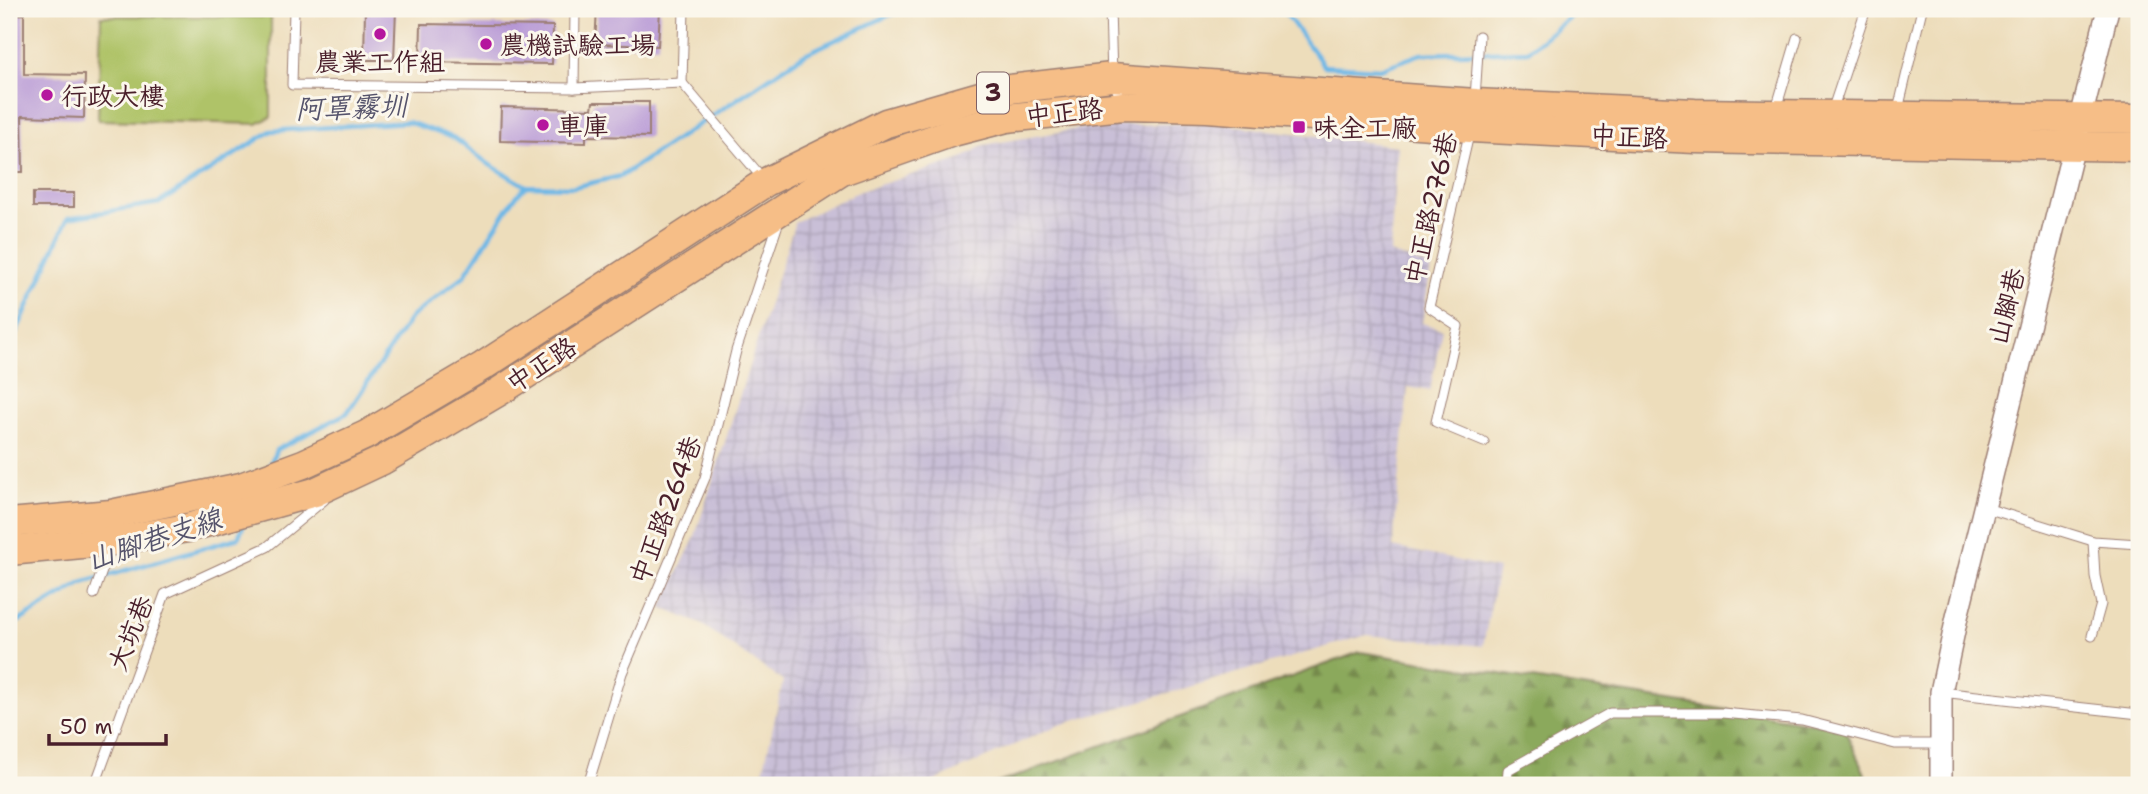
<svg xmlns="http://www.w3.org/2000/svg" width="2148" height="794" font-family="'Shantell Sans','LXGW WenKai TC',sans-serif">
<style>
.industrial{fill:url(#industrial-grid)}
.forest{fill:url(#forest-firs);stroke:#6a6444;stroke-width:2}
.park{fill:#afc367;stroke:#7c7149;stroke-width:2}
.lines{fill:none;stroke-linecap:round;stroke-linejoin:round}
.stream{stroke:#6db7e6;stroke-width:4.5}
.building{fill:#b697d5}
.service-casing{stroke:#9c7e73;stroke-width:11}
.tertiary-casing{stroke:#9c7e73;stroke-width:24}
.primary-casing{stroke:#9c7e73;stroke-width:31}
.service{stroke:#fff;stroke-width:9}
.tertiary{stroke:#fff;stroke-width:21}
.primary{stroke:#f6be87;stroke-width:28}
.poi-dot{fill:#b5179e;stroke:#fbf7ec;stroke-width:2.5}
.labels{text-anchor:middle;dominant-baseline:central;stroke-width:6;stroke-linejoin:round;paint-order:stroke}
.shield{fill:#fbf7ec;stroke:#7f6065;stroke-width:2}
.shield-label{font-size:24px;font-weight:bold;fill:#4a1f2b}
.poi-label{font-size:26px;fill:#4a1f2b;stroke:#fbf7ec;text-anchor:start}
.street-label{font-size:26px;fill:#4a1f2b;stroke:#fbf7ec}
.water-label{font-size:28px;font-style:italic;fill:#56546c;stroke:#fbf7ec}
</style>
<defs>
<pattern id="industrial-grid" width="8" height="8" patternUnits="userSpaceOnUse" patternTransform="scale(1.75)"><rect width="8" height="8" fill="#c9bfd7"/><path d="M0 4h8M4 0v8" fill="none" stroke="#aea4b9"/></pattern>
<pattern id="forest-firs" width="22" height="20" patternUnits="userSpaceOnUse" patternTransform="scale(1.75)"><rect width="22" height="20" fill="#8ba95c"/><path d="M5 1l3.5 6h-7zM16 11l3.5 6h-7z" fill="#74894c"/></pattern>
</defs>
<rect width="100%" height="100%" fill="#fbf7ec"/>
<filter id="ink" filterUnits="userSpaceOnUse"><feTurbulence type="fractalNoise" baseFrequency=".0143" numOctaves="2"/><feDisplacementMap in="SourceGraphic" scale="14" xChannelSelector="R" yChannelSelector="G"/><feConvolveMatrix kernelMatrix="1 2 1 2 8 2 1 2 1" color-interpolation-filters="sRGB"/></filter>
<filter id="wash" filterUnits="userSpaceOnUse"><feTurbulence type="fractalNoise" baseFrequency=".00686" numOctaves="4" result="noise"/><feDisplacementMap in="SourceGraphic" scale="28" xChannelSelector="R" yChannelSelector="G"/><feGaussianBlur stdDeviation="1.57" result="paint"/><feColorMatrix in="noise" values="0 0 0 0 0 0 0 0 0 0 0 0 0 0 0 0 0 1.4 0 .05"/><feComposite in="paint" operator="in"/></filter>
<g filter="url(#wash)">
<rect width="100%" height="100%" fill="#edddbb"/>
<!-- industrial -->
<polygon class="industrial" points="1212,123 1397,146 1390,253 1431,267 1422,323 1442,329 1430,391 1408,387 1393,547 1498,569 1483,646 1367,635 1056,726 926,785 838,782 837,785 760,785 783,681 701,624 661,608 694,539 795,222 860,191 959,160 984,145 1094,126"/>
<!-- forest -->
<polygon class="forest" points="1360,652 1844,728 1870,785 992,785"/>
<!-- park -->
<polygon class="park" points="101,16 271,17 271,117 257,124 98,120"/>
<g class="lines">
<!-- stream -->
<g class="stream">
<polyline points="1278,9 1286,14 1324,66 1380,69 1421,54 1528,51 1579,9"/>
<polyline points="9,348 68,218 159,203 271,131 408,122 454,138 490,165 526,186 574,187 621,176 805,54 903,9"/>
<polyline points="270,465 276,450 347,413 411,317 464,276 513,200 526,186"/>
<polyline points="9,627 82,583 238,538 244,524"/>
</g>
</g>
<g id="blocks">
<!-- building -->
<g class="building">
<polygon points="365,9 396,9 394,60 364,60"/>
<polygon points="597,9 660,9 658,46 595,44"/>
<polygon points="24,14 24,74 85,75 84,118 22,116 23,172 9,172 9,15"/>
<polygon points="421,24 553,26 552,64 420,62"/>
<polygon points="593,102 649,102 649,137 586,136 586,143 500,141 501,107 592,109"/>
<rect x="33" y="193" width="41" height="14"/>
</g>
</g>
</g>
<g filter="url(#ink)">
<use href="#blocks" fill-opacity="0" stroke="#9c7e73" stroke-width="2"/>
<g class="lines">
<defs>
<g id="service">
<polyline points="294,9 292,85 574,88 682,83 764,180"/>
<polyline points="1110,9 1112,77 1122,103"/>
<polyline points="682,83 684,9"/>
<polyline points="574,88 575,9"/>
<polyline points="1475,99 1479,36"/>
<polyline points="1776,109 1797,38"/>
<polyline points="1898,110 1922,9"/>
<polyline points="1832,111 1866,9"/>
<polyline points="1470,130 1429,307 1458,326 1436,422 1484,442"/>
<polyline points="1986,508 2093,541 2139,544"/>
<polyline points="94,594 111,545"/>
<polyline points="2092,636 2101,604 2095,576 2093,541"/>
<polyline points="1941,692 2139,714"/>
<polyline points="95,785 165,594 267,547 324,500"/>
<polyline points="588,785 622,673 705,478 736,351 779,221"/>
<polyline points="1507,785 1508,770 1610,713 1722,713 1802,720 1895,744 1939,744"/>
</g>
<polyline id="tertiary" points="1941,785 1941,692 1957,617 2108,9"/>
<g id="primary">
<polyline points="9,523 111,514 241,487 303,464 366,435 483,366 766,182 886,123 1001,90 1112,77 1476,103 1695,113 2139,119"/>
<polyline points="9,551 113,541 187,528 315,492 383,460 500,391 842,171 953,132 1007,118 1123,106 1207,108 1470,128 1695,139 2139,147"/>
</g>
</defs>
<!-- service casing -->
<use href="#service" class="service-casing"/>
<!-- tertiary casing -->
<use href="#tertiary" class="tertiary-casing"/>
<!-- primary casing -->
<use href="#primary" class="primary-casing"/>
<!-- service -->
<use href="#service" class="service"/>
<!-- tertiary -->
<use href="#tertiary" class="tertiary"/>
<!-- primary -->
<use href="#primary" class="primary"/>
</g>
</g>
<!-- markers -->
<g class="poi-dot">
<circle cx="380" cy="34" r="7"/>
<circle cx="486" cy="44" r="7"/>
<circle cx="47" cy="95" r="7"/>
<circle cx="543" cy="125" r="7"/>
<rect x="1292" y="120" width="14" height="14" rx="3.5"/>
</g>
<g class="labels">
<!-- shield labels -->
<rect class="shield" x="977" y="72.5" width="32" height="41" rx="5"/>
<g class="shield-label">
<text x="993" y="93">3</text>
</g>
<!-- poi labels -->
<g class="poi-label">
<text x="500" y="44">農機試驗工場</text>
<text x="380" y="61" text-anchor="middle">農業工作組</text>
<text x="61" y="95">行政大樓</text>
<text x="557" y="125">車庫</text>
<text x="1313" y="127">味全工廠</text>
</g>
<!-- street labels -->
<g class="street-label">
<text transform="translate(1064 112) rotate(-6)">中正路</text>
<text transform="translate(1629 136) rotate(3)">中正路</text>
<text transform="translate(1430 208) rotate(-77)">中正路276巷</text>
<text transform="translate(2006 306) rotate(-76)">山腳巷</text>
<text transform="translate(541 364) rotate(-33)">中正路</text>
<text transform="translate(665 510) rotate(-69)">中正路264巷</text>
<text transform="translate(130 633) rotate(-68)">大坑巷</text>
</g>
<!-- water labels -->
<g class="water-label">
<text transform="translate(351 107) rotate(-2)">阿罩霧圳</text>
<text transform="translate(154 539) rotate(-18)">山腳巷支線</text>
</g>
</g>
<!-- margin -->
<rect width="2148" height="794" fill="none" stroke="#fbf7ec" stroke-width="35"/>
<!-- scale -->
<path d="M49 734v10h117v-10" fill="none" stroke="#4a1f2b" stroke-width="3.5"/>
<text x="60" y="734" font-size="21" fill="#4a1f2b" stroke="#fbf7ec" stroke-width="5" paint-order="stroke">50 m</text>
</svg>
